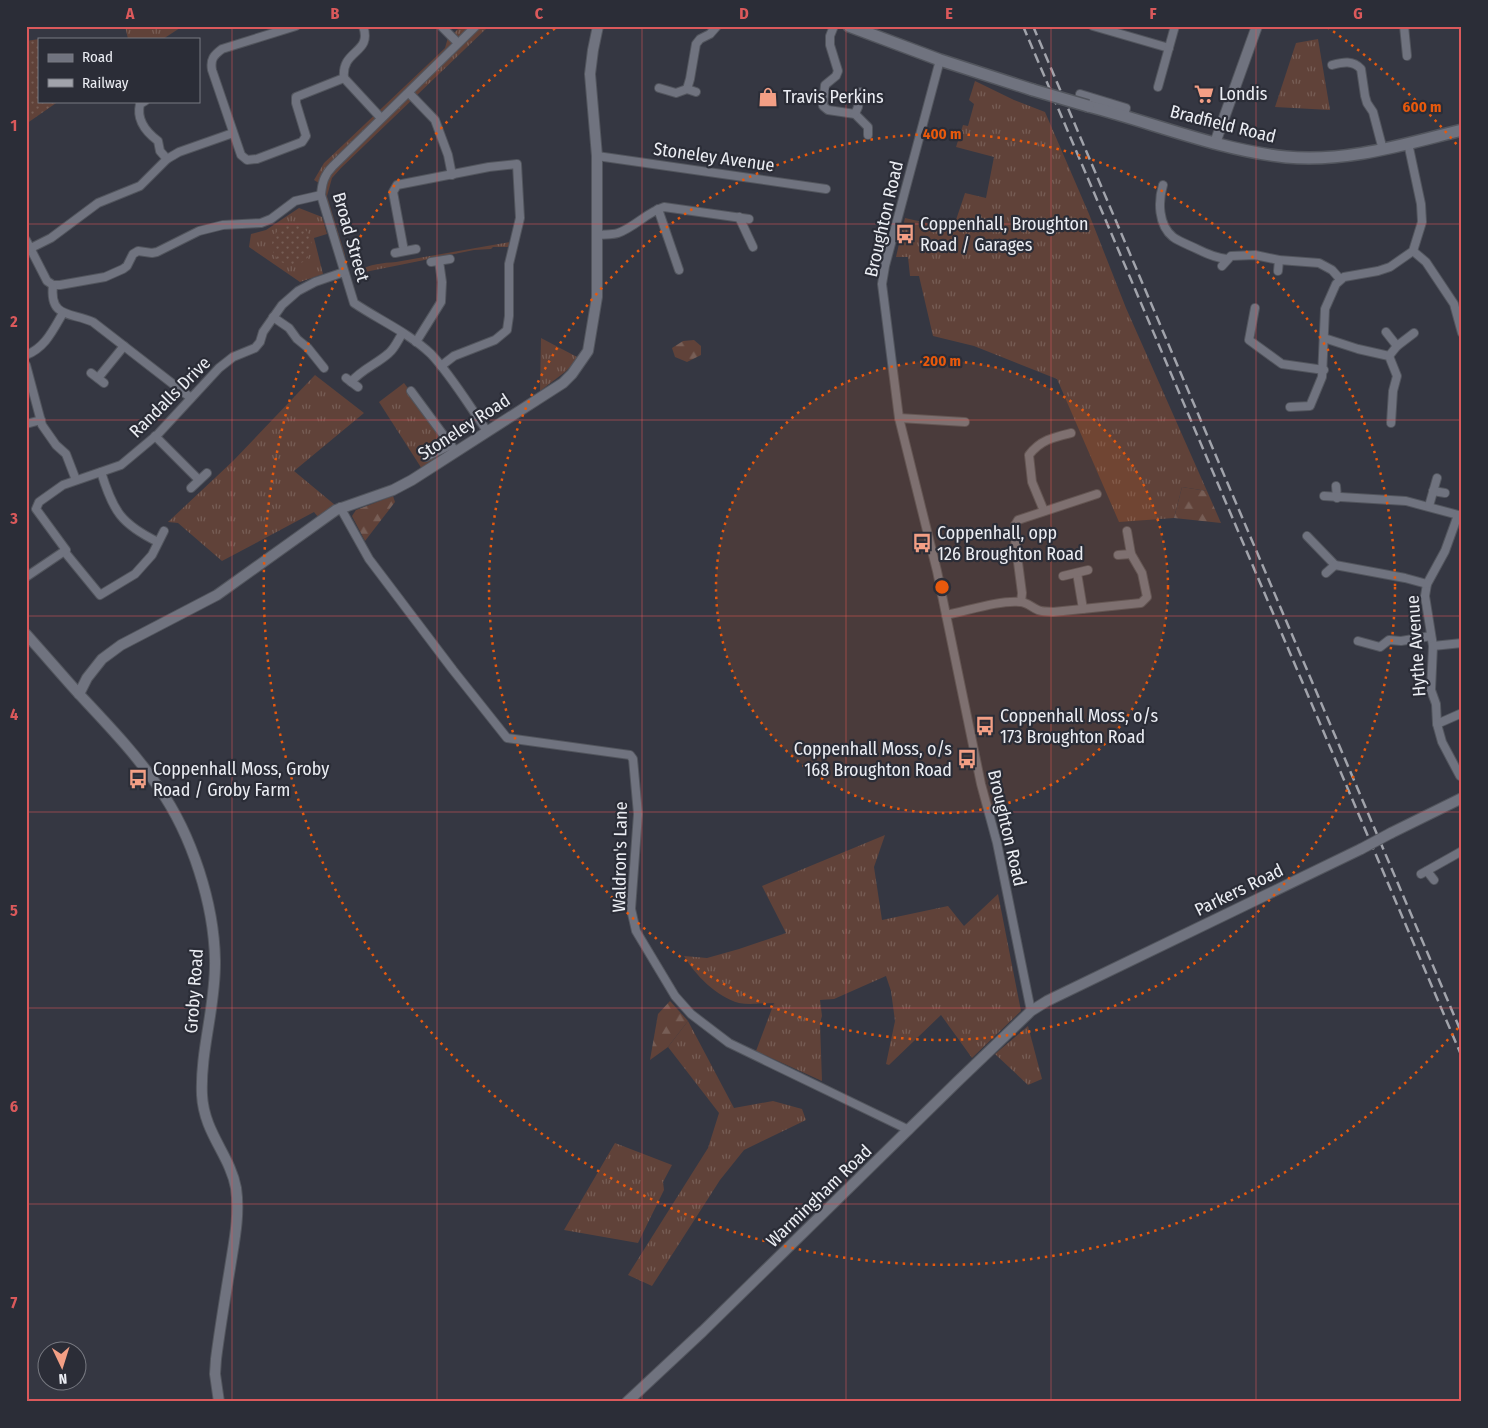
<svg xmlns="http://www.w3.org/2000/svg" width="1488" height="1428" font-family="'Fira Sans Condensed',sans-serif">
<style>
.grass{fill:url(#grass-tufts)}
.forest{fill:url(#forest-firs)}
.park{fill:url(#park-dots)}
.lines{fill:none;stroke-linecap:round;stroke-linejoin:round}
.minor-casing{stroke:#52555d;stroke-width:10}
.tertiary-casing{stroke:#52555d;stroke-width:12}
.secondary-casing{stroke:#52555d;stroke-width:14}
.minor{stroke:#70737f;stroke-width:8}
.tertiary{stroke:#70737f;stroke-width:10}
.secondary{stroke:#70737f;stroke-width:11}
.rail{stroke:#a1a3ab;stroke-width:2.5;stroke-dasharray:10 5;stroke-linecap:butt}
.tertiary-bridge-casing{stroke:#52555d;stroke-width:12;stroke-linecap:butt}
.secondary-bridge-casing{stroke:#52555d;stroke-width:14;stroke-linecap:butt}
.tertiary-bridge{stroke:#70737f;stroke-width:10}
.secondary-bridge{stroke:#70737f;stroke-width:11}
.grid{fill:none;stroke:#db595b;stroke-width:1;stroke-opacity:0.55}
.ring{fill:none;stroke:#e8590c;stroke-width:2.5;stroke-dasharray:2.5 5}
.labels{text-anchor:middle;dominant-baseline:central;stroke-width:4.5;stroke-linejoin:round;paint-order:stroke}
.poi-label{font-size:18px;fill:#ebedf3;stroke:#2b2d37;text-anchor:start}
.street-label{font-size:18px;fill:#ebedf3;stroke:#2b2d37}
.centre{fill:#e8590c;stroke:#2b2d37;stroke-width:2.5}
.ring-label{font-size:15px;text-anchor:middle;font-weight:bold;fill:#e8590c;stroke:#2b2d37;stroke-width:4.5;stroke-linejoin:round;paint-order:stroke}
.neatline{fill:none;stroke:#db595b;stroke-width:2}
.grid-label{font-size:16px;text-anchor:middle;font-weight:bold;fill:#db595b}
</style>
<defs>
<pattern id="grass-tufts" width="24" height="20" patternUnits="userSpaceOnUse" patternTransform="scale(1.25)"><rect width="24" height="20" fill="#604239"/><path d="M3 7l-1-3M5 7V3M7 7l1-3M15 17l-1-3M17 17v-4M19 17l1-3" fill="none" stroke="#775e56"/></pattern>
<pattern id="forest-firs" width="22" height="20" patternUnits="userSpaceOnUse" patternTransform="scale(1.25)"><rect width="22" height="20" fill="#604239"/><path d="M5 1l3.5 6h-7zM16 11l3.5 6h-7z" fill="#775e56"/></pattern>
<pattern id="park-dots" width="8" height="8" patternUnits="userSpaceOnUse" patternTransform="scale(1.25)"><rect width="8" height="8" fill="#604239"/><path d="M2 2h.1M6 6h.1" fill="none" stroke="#775e56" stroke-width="1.8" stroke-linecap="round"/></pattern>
</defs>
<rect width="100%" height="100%" fill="#353742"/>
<!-- grass -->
<g class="grass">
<polygon points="125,26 183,26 163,39 128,39"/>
<polygon points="461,26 489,26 341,168 332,178 327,196 345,255 346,264 342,265 322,185 314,180 324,163 445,48 449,34 454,33"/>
<polygon points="1318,39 1330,110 1275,107 1296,43"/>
<polygon points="975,81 1014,100 1045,112 1089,214 1126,308 1207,491 1182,487 1174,518 1119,522 1057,379 974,346 933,336 919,276 910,276 908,257 896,257 905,218 953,229 965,193 986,198 994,157 956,147 963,125 968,126 974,104 969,100"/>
<polygon points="299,208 322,217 327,234 314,238 323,274 300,282 249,247 251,234 266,230"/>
<path d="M515 241 512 247H493L491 249 474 250 360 273 358 271C370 264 383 263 396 262Z"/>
<polygon points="541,338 579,358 565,372 540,391"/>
<polygon points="315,375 364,413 294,471 335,505 318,517 314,512 222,561 178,523 168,522 233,461"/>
<polygon points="404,383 456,452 422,469 379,402"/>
<path d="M885 835 874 867 882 920 948 906 964 926 998 894 1021 1011 972 1058 941 1015 889 1065 886 1064 895 1021 891 991 886 976 834 999 820 1000 822 1016 820 1023 822 1081 756 1051 774 1003C763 1003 750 1005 739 1003 717 997 695 975 684 956L707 958 739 949 786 933 762 886Z"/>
<polygon points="688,1021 734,1108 773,1101 802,1109 806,1120 744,1150 720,1180 652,1286 628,1275 708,1148 719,1113 668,1047"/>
<polygon points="1028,1026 1042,1079 1028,1085 995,1054"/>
<polygon points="615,1143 672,1165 663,1182 664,1190 638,1243 564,1230"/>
</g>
<!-- forest -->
<g class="forest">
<polygon points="694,340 701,346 701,355 687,362 675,357 672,348 683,341"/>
<polygon points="1182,487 1207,491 1221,523 1174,518"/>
<polygon points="393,496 395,502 365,541 352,516 356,510"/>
<polygon points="670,1001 688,1021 668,1047 650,1060 658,1014"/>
</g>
<!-- park -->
<g class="park">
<polygon points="39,39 39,101 59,101 26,124 26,41"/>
<circle cx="292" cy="245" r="20"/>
</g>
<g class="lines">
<defs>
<g id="minor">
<path d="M296 26 222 49C214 55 210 59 212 70L241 155 247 160 257 159 302 142 306 136 296 103V97L344 78C341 49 373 54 363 26"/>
<polyline points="441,26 458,43"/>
<path d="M476 26 333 166C324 175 322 183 321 195L354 303C379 320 409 333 431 354 451 375 470 407 487 431"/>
<polyline points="834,26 830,36 830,45 838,71 836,76 825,85 823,106 828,110 855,114 868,127 868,135"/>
<polyline points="1093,26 1169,48"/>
<polyline points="1404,26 1407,56"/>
<polyline points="940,60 885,266 882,284 899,418 937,571 981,784 997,843 1031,1011"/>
<path d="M1332 65C1343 62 1353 60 1361 69L1365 96 1367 103 1373 112 1383 150"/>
<polyline points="344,78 381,118"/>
<polyline points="1158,87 1175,26"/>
<polyline points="659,88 676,93 687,89 690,79 696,44 700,39 710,34 717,26"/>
<polyline points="687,89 696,92"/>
<polyline points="409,93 435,120 448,155 452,175"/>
<polyline points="1080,94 1126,108 1124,116"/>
<path d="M145 101 140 104C136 120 146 132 158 141L160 151 167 159"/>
<polyline points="855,114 858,107 860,92"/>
<polyline points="597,156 826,189"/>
<path d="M1163 185C1158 201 1158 225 1173 237 1180 242 1189 245 1197 249 1207 254 1216 258 1227 259"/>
<polyline points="658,209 679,270"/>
<polyline points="739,217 753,247"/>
<path d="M598 235C605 234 612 235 618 233 635 227 647 212 664 207L749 219"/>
<polyline points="26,240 47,281 53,285"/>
<polyline points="31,248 51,238 98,203 140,186 167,159 179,152 233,133"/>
<polyline points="404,251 393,192 397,185 489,167 517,164 520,218 509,264 509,316 507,330 495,340 454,356 441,366"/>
<polyline points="1413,251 1426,262 1454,304 1462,333"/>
<polyline points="395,253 416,249"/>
<polyline points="431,262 450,259"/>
<polyline points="1222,266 1231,256 1255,255 1279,260 1319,263 1332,270 1340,279"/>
<polyline points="1278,271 1279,260"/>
<polyline points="53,285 60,285 105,277 123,269 127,266 133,254 138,251 152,253 157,252 199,231 223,225 261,223 271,219 295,201 321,195"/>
<path d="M53 285C49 319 72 312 93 322L191 398"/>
<polyline points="1255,308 1249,340 1282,364 1324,370"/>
<polyline points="273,317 289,328 297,339 308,348 324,368"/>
<polyline points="1386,332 1397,346"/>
<polyline points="1324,338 1358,349 1389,356 1397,376 1393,391 1391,423"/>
<polyline points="416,342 441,302 442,282 439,261"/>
<path d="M26 355C45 348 53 330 63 313"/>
<polyline points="1389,356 1397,346 1414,333"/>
<polyline points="26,365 42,425 56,445 66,454 76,480"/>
<polyline points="91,373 104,383"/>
<polyline points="98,378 124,346"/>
<polyline points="346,378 358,387"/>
<path d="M351 382C362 369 377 364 389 353 395 348 398 340 402 334"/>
<polyline points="411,391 456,452"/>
<polyline points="1290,407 1310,406 1322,377 1325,309 1336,284 1344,277 1378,271 1390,267 1413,251 1422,222 1421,204 1408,143"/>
<polyline points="899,418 965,422"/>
<polyline points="26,424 41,420"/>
<polyline points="155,436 199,480"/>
<polyline points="426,457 451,445"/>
<path d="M101 472C113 511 121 524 158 542"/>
<polyline points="1336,486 1337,498"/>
<polyline points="191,488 207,473"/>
<polyline points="1433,491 1445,493"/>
<polyline points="1324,496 1406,501 1462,516"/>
<polyline points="1429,506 1437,478"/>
<polyline points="340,507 369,559 453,670 507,738 630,755 633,759 638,814 631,909 636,931 675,996 691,1014 729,1043 909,1130"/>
<path d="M1044 511 1032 482 1029 455C1040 440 1054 437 1071 433"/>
<polyline points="1458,515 1445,551 1427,584 1425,596 1433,646 1431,690 1436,704 1437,724 1442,742 1460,776 1462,775"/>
<polyline points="1307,536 1335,565 1405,578 1427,584"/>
<polyline points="64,551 100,595 135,574 152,555 164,531"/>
<polyline points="1118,555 1131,554"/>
<polyline points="1077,573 1083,609"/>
<polyline points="1326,573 1335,565"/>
<polyline points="1063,576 1088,570"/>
<polyline points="26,577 66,550 36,509 39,502 63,485 121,465 158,434 219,368 233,357 255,348 260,342 263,332 282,305 298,291 315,282 344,272"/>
<polyline points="1021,602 1022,593 1014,532 1015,525 1018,520 1097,494"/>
<path d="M946 615C967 611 999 600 1020 602 1027 602 1031 607 1038 610 1042 612 1048 611 1053 612L1141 603 1147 597 1142 573 1131 554 1127 531"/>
<polyline points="1358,641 1380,647 1389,640 1401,641 1431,636"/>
<polyline points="1433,646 1462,643"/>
<polyline points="1437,724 1462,713"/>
<polyline points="1427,871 1434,880"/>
<polyline points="1421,874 1462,851"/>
</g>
<g id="tertiary">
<polyline points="1215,143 1257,26"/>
<path d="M26 634C44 654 61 674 79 694 107 724 136 754 159 788 192 835 214 904 215 960 216 1006 200 1050 202 1095 204 1133 230 1155 236 1188 240 1215 234 1242 230 1268 225 1298 220 1328 216 1359L215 1374 219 1402"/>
<polyline points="79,694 87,678 102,659 121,645 217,595 336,510 393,490 412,480 563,383 572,374 588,351 597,297 597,156 590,74 593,50 598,26"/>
<polyline points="1391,833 1462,798"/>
<polyline points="627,1402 703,1331 958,1081 1031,1011 1047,1001 1361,849"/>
</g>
<g id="secondary">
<polyline points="849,26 940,60 1033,90"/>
<path d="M1088 106C1154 123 1219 150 1286 157 1346 163 1405 144 1462 130"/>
</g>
</defs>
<!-- minor casing -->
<use href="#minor" class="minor-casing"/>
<!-- tertiary casing -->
<use href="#tertiary" class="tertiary-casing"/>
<!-- secondary casing -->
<use href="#secondary" class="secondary-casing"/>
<!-- minor -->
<use href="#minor" class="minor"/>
<!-- tertiary -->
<use href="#tertiary" class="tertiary"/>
<!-- secondary -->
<use href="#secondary" class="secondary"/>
<!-- rail -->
<g class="rail">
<polyline points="1023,26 1462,1057"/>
<polyline points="1033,26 1462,1034"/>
</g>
<defs>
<polyline id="tertiary-bridge" points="1361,849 1391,833"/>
<polyline id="secondary-bridge" points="1033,90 1088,106"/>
</defs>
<!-- tertiary-bridge casing -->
<use href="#tertiary-bridge" class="tertiary-bridge-casing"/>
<!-- secondary-bridge casing -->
<use href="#secondary-bridge" class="secondary-bridge-casing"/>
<!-- tertiary-bridge -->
<use href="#tertiary-bridge" class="tertiary-bridge"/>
<!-- secondary-bridge -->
<use href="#secondary-bridge" class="secondary-bridge"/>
</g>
<!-- grid -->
<path class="grid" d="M232 26V1402M437 26V1402M642 26V1402M846 26V1402M1051 26V1402M1256 26V1402M26 224H1462M26 420H1462M26 616H1462M26 812H1462M26 1008H1462M26 1204H1462"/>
<!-- distance rings -->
<circle cx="942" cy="587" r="226" fill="#e8590c" fill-opacity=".12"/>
<g class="ring">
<circle cx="942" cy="587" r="226"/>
<circle cx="942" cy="587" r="453"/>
<path d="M1458 1028A679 679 0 1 1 557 27M1327 27A679 679 0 0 1 1458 146"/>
</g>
<!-- icons -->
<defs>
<symbol id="supermarket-bare" viewBox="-9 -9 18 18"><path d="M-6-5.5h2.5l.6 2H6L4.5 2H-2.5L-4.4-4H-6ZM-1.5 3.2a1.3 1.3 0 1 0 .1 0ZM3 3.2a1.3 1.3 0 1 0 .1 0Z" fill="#f39f85" stroke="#2b2d37" stroke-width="2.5" paint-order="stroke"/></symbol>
<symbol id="shop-bare" viewBox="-9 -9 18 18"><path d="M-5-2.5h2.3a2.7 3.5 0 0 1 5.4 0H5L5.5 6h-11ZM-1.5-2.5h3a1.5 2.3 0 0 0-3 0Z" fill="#f39f85" stroke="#2b2d37" stroke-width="2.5" paint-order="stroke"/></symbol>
<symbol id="bus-bare" viewBox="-9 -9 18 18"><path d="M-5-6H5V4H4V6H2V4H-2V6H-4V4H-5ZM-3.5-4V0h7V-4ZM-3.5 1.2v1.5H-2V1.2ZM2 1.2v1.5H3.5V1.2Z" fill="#f39f85" stroke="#2b2d37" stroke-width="2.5" paint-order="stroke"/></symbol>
</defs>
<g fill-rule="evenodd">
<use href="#supermarket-bare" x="1190" y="80" width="28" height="28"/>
<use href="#shop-bare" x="754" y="83" width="28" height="28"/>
<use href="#bus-bare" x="891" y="220" width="28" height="28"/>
<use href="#bus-bare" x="908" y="529" width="28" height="28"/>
<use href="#bus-bare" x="971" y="712" width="28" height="28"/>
<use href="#bus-bare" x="953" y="745" width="28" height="28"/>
<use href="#bus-bare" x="124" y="765" width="28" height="28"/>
</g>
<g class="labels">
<!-- poi labels -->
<g class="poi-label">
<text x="1219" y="94">Londis</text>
<text x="783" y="97">Travis Perkins</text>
<text x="920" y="224">Coppenhall, Broughton<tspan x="920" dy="21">Road / Garages</tspan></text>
<text x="937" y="533">Coppenhall, opp<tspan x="937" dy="21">126 Broughton Road</tspan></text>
<text x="1000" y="716">Coppenhall Moss, o/s<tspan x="1000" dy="21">173 Broughton Road</tspan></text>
<text x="952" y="749" text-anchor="end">Coppenhall Moss, o/s<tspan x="952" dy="21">168 Broughton Road</tspan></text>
<text x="153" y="769">Coppenhall Moss, Groby<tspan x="153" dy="21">Road / Groby Farm</tspan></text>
</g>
<!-- street labels -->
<g class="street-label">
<text transform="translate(1223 124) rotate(14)">Bradfield Road</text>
<text transform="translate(714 157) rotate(8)">Stoneley Avenue</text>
<text transform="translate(884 219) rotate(-77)">Broughton Road</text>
<text transform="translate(351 237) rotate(74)">Broad Street</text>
<text transform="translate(170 397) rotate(-45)">Randalls Drive</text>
<text transform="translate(464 427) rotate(-33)">Stoneley Road</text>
<text transform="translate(1416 646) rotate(-94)">Hythe Avenue</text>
<text transform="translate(1007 828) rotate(77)">Broughton Road</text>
<text transform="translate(620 857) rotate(-89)">Waldron's Lane</text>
<text transform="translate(1239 890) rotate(-26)">Parkers Road</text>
<text transform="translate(194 991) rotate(-86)">Groby Road</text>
<text transform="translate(819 1196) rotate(-44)">Warmingham Road</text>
</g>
</g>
<circle cx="942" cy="587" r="8" class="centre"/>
<g class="ring-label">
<text x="1422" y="112">600 m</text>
<text x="942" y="139">400 m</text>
<text x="942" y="366">200 m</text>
</g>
<!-- border -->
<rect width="1488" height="1428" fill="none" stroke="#2b2d37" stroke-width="55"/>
<!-- legend -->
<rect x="38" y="38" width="162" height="65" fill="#2b2d37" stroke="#787a82"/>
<rect x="48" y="54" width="25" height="8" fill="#70737f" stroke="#787a82"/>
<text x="82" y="62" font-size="15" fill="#ebedf3">Road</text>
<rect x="48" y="79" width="25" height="8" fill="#a1a3ab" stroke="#787a82"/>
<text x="82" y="88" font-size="15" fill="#ebedf3">Railway</text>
<!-- north arrow -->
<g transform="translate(62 1366) rotate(176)"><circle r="24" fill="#2b2d37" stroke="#787a82"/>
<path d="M0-4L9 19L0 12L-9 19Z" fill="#f39f85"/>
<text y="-8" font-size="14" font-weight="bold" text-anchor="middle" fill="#ebedf3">N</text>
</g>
<rect x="28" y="28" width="1432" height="1372" class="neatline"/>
<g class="grid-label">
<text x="130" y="19">A</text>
<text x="335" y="19">B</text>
<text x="539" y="19">C</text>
<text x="744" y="19">D</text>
<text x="949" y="19">E</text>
<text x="1153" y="19">F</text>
<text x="1358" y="19">G</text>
<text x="14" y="131">1</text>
<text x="14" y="327">2</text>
<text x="14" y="524">3</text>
<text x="14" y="720">4</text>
<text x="14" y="916">5</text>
<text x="14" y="1112">6</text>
<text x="14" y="1308">7</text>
</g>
</svg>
